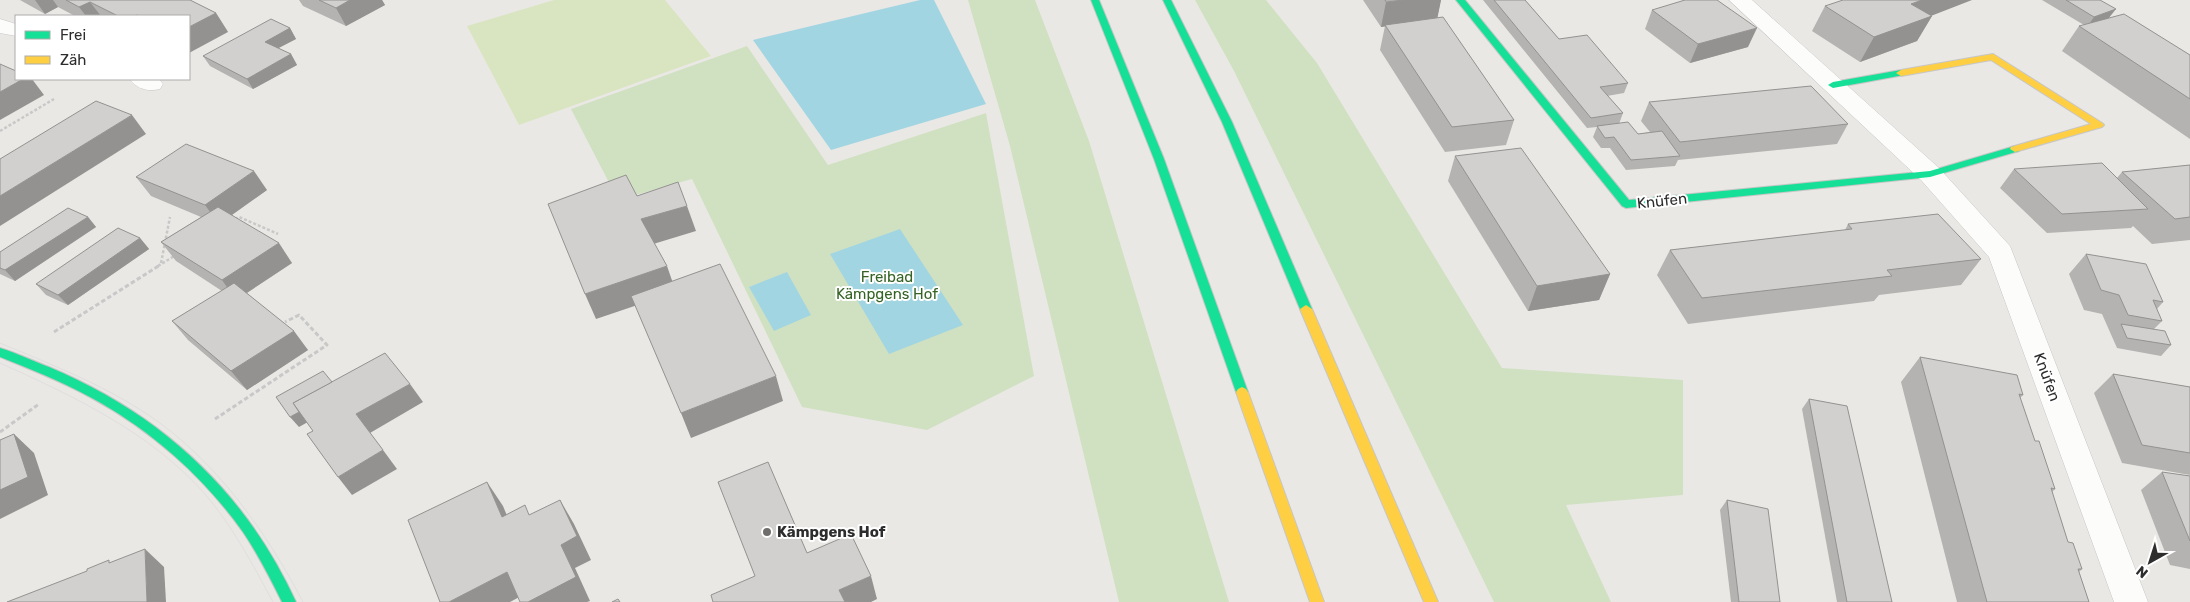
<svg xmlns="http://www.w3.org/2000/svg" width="2190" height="602" font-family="Rubik,sans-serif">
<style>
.green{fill:#d0e1c2}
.pitch{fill:#d9e5c1}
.water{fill:#a2d5e2}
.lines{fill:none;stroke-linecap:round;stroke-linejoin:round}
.street-casing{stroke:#c7c6c7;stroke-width:1}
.fast-casing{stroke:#c7c6c7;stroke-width:2}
.slow-casing{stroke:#c7c6c7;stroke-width:2}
.path-far1{stroke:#c8c8c8;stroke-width:2.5;stroke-dasharray:3 2;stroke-linecap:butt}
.path{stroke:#c8c8c8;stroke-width:3;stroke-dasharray:4.5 2.5;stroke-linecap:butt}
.street{fill:#fcfcfb;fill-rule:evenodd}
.fast{fill:#16e098;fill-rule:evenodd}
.slow{fill:#ffcf43;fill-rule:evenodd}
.tram{stroke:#dfdfe0;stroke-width:1}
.wall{fill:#b5b3b1}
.shaded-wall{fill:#939290}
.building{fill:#d2d0ce;stroke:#939290}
.poi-dot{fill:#6f6e6d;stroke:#fff;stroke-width:2}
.labels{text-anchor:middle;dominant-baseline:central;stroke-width:4;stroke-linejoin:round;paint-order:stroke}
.street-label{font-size:15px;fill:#2d2d2d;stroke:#fff}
.park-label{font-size:15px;fill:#356325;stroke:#fff}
.poi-label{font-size:15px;font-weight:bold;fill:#2d2d2d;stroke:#fff;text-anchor:start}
</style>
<rect width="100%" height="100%" fill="#eae8e5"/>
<!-- green -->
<g class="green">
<polygon points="968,0 1035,0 1089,141 1229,602 1119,602 1010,146"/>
<polygon points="1195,0 1266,0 1317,63 1502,368 1683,380 1683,495 1566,505 1611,602 1494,602 1234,71"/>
<polygon points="747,46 828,165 986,113 1034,376 927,430 802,407 692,179 618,200 571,109"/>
</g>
<!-- pitch -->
<polygon class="pitch" points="554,0 665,0 711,56 519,125 467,26"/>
<!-- water -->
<g class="water">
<polygon points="920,0 934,0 986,104 831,150 753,40"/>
<polygon points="900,229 963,325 889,354 830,254"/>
<polygon points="787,272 811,315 774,331 749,287"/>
</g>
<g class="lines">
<defs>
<g id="street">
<polygon points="1729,0 1752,0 1939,168 2010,246 2148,602 2114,602 1989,257 1921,180"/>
<polygon points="0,19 16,24 16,36 0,33"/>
<path d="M130 79H159L163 84 160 89C149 92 136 89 130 79Z"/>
</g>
<g id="fast">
<polygon points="1091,0 1099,0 1164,159 1248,392 1246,395 1238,395 1236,392 1154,159"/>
<polygon points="1163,0 1171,0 1232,122 1312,309 1310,312 1302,312 1300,309 1222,122"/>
<polygon points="1456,0 1465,0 1629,200 1930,171 2015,146 2020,149 2019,151 1930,177 1626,208 1622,206"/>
<polygon points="1901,70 1904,71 1904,75 1833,88 1828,85 1833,82"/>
<path d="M0 348C17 353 33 361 49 367 161 414 245 491 296 602H282C270 578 258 554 243 532 204 477 150 429 90 397 61 381 30 369 0 357Z"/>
</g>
<g id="slow">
<polygon points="1993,54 2102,123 2104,125 2102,127 2015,152 2010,149 2011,147 2091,124 1991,60 1901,76 1896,73 1901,70"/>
<polygon points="1306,305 1312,309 1438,602 1424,602 1300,309"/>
<polygon points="1242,387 1246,389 1248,392 1324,602 1310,602 1236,392 1238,389"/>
</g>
</defs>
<!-- street casing -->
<use href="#street" class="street-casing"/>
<!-- fast casing -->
<use href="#fast" class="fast-casing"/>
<!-- slow casing -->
<use href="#slow" class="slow-casing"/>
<!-- path-far1 -->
<g class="path-far1">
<polyline points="0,131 54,99"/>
<polyline points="235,219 239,217 278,234"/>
<polyline points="161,263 170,217"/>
<polyline points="158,266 176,255"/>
</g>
<!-- path -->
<g class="path">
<polyline points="54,332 160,265"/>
<polyline points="215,419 327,345 299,315 285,322"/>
<polyline points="0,432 39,404"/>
</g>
<!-- street -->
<use href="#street" class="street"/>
<!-- fast -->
<use href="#fast" class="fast"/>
<!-- slow -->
<use href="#slow" class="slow"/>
<!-- tram -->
<g class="tram">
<path d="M0 343C50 364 102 384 147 414 215 459 266 531 303 602"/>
<path d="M0 363C73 396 150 432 204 493 232 525 253 565 273 602"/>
</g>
</g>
<!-- wall -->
<g class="wall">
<polygon points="20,0 190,0 216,13 228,32 189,16 75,16 58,7 45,14"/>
<polygon points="299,0 382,0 385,5 346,26 303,6"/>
<polygon points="1363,0 1441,0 1437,18 1514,120 1506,145 1445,152 1380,50 1385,26 1381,27"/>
<polygon points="1483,0 1525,0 1559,39 1628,83 1624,93 1607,96 1623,113 1619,124 1638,134 1650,132 1641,121 1649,102 1848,124 1837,144 1678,160 1675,166 1626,170 1610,148 1601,148 1593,137 1597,127 1587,128"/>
<polygon points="2042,0 2100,0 2109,18 2190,55 2190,139 2062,51 2079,26 2084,25"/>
<polygon points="1825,6 1931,16 1932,16 1917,41 1860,62 1812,31"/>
<polygon points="1652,10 1748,47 1690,63 1645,29"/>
<polygon points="290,28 296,39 278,48 291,54 297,65 253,89 210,66 203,56"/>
<polygon points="1455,156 1610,274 1599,300 1528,311 1448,181"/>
<polygon points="2190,165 2190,240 2152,244 2133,226 2131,228 2047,233 2000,188 2014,169 2117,178 2122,172"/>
<polygon points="136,177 267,190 232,215 292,263 247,293 308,350 247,390 188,340 172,321 222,291 176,261 161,242 201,217 151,196"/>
<polygon points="88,217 96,227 15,281 0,274 0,252"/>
<polygon points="1848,224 1981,259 1961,285 1879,295 1874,301 1688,324 1657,275 1670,250 1845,230"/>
<polygon points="140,238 149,249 68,305 46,295 36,284"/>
<polygon points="2086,254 2163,302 2157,309 2162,321 2154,329 2171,345 2161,356 2117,348 2102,314 2084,310 2069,274"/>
<polygon points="1920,357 2023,395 2020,398 2035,441 2055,489 2052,492 2068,542 2082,569 2079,572 2089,602 1957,602 1901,382"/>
<polygon points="2113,374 2190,387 2190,475 2122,463 2094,393"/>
<polygon points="1809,399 1892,602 1837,602 1802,409"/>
<polygon points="2162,472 2190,476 2190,569 2170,565 2141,490"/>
<polygon points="1727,500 1780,602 1731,602 1720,510"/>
</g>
<!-- shaded-wall -->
<g class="shaded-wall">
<polygon points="35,0 53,0 58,7 45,14"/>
<polygon points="350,0 382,0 385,5 346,26 336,8"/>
<polygon points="1404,0 1441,0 1437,20 1381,27 1386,2"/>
<polygon points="1922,0 1972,0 1918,21 1932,16 1917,41 1860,62 1874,37 1911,4"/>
<polygon points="90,2 101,16 86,16 79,7"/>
<polygon points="2116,9 2108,19 2087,27 2094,17"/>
<polygon points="216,13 228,32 189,53 189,27"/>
<polygon points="290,28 296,39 271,52 265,42"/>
<polygon points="1757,28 1748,47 1690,63 1698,44"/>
<polygon points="291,54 297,65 253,89 247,79"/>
<polygon points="23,79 32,79 44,95 0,120 0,92"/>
<polygon points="132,115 146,134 0,226 0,196"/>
<polygon points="254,171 267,190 219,224 205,205"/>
<polygon points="687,206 696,231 650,245 641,219"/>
<polygon points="88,217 96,227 15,281 5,270"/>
<polygon points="140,238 149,249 68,305 58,295"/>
<polygon points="279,243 292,263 236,300 222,280"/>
<polygon points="667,266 676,292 596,319 585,294"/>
<polygon points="1610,274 1599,300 1528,311 1537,286"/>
<polygon points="294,331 308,350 247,390 231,371"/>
<polygon points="776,376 783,401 691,438 681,413"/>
<polygon points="410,384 423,402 370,433 356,414"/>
<polygon points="338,391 345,401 299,427 290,417"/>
<polygon points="14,434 34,453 48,495 0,519 0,490"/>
<polygon points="383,450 397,469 352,495 338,477"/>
<polygon points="487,482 503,506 517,540 502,517"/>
<polygon points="560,500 574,524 591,560 575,568 590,601 587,602 528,602 561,545"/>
<polygon points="145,549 164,567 166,602 147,602"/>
<polygon points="507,572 523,595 510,602 449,602"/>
<polygon points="871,576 877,599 871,602 843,602 839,590"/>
</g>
<!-- building -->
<g class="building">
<polygon points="66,0 190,0 216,13 189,27 189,16 139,16 137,15 135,16 118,16 90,2 79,7"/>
<polygon points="319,0 350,0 336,8"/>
<polygon points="1385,0 1404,0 1386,2"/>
<polygon points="1494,0 1525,0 1559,39 1587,35 1628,83 1600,87 1623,113 1591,118"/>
<polygon points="1685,0 1717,0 1757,28 1698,44 1652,10"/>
<polygon points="1843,0 1922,0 1911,4 1932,16 1874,37 1825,6"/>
<polygon points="2066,0 2100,0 2116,9 2094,17"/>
<polygon points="2124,14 2190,55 2190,99 2079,26"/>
<polygon points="1443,17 1514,120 1452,127 1385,25"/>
<polygon points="271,19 290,28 265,42 291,54 247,79 203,56"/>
<polygon points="0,64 16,71 16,79 23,79 0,92"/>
<polygon points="1811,86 1848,124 1680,142 1649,102"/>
<polygon points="96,101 132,115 0,196 0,159"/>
<polygon points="1628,122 1638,134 1662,131 1680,156 1631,160 1614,137 1605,138 1597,126"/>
<polygon points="186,144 254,171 205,205 136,177"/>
<polygon points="1521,148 1610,274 1537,286 1455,156"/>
<polygon points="2102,163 2148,209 2062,214 2014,169"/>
<polygon points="2190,165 2190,217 2175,219 2122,172"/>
<polygon points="626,175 637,196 678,182 687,206 641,219 667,266 585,294 548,204"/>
<polygon points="218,207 279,243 222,280 161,242"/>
<polygon points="68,208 88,217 5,270 0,268 0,252"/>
<polygon points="1938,214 1981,259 1887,270 1892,276 1702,298 1670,250 1852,229 1848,224"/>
<polygon points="118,228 140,238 58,295 36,284"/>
<polygon points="2086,254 2146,264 2163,302 2153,300 2162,321 2128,315 2119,295 2101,290"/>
<polygon points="720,264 776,376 681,413 631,296"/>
<polygon points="234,283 294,331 231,371 172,321"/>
<polygon points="2121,324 2165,331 2171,345 2127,338"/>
<polygon points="385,353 410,384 356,414 383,450 338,477 307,434 313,431 293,403"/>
<polygon points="1920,357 2017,375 2023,395 2019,394 2035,441 2039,441 2055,489 2051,488 2068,542 2073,543 2082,569 2078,569 2089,602 1987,602"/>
<polygon points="323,371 332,382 293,403 299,412 290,417 276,397"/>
<polygon points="2113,374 2190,387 2190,453 2142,445"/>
<polygon points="1809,399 1847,406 1892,602 1847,602"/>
<polygon points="14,434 28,477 0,490 0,440"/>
<polygon points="768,462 807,553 851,534 871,576 839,590 845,602 713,602 711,595 755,576 718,482"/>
<polygon points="2162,472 2190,476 2190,541"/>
<polygon points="487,482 502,517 525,505 529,515 560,500 577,536 561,545 576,577 528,602 520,602 507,572 449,602 440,602 408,520"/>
<polygon points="1727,500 1768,509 1780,602 1739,602"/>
<polygon points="145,549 147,602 7,602 87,571 87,569 109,560 109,563"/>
<polygon points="618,599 620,602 612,602"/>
</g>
<!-- markers -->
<circle class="poi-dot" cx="767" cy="532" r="5"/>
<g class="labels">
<!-- street labels -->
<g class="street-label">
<text transform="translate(1662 201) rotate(-6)">Knüfen</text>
<text transform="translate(2047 377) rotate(70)">Knüfen</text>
</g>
<!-- park labels -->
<g class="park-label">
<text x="887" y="277">Freibad<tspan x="887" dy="17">Kämpgens Hof</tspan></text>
</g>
<!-- poi labels -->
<g class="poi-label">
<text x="777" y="532">Kämpgens Hof</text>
</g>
</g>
<!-- legend -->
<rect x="15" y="15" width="175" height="65" fill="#ffffff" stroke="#ababab"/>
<rect x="25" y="31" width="25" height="8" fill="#16e098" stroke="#ababab"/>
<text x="60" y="40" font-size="15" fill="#2d2d2d">Frei</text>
<rect x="25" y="56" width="25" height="8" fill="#ffcf43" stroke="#ababab"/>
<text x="60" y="65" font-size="15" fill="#2d2d2d">Zäh</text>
<!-- north arrow -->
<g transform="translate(2150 562) rotate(219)" stroke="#ffffff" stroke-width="4" paint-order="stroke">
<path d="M0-4L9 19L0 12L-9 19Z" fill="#2d2d2d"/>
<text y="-8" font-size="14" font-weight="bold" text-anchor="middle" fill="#2d2d2d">N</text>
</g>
</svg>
